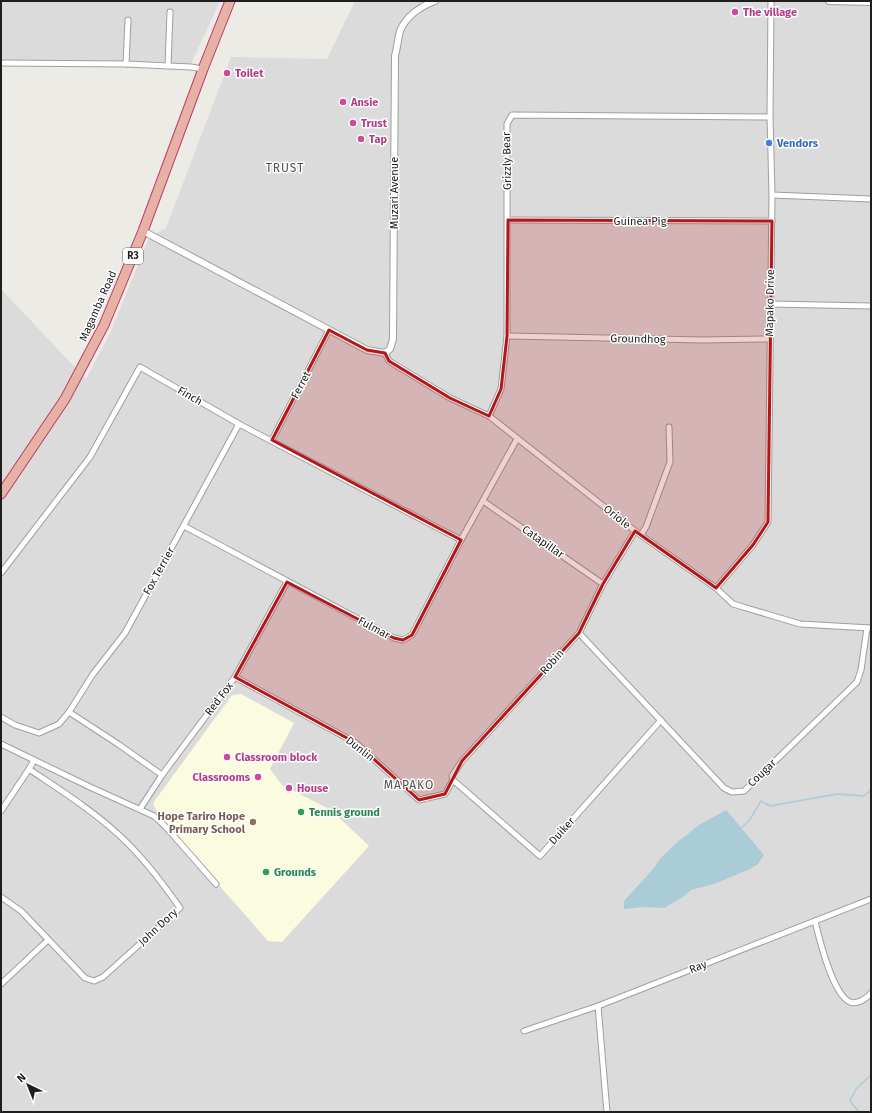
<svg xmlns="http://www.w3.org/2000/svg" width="872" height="1113" font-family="'Fira Sans',sans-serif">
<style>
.residential{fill:#dcdbdb}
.education{fill:#fbfbe0}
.water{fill:#aaccd6}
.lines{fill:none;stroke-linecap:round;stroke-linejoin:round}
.stream{stroke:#aaccd6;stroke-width:1.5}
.minor-casing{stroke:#9f9f9f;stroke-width:7}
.tertiary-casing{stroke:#9f9f9f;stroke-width:8}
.trunk-casing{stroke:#c53969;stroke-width:11}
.minor{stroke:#fff;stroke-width:5}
.tertiary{stroke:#fff;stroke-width:6}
.trunk{stroke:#e6b2a5;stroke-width:9}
.marked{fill:#b41718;fill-opacity:0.2;stroke:#b41718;stroke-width:3;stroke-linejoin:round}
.hotel-dot{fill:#d1479c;stroke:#fff;stroke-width:1.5}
.shop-dot{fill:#3f7fe0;stroke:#fff;stroke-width:1.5}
.leisure-dot{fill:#2e9e5b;stroke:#fff;stroke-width:1.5}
.education-dot{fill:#8d6e63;stroke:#fff;stroke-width:1.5}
.labels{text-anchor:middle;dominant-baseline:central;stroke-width:3;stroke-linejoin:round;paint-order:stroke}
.shield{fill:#fff;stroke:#626262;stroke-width:1}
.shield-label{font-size:10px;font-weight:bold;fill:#1e1e1e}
.hotel-label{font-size:11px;font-weight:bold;fill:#b23c85;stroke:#fff;text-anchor:start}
.shop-label{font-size:11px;font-weight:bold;fill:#366cbe;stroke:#fff;text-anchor:start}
.street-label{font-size:11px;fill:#1e1e1e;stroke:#fff}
.leisure-label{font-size:11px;font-weight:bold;fill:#27864d;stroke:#fff;text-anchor:start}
.education-label{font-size:11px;font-weight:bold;fill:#785e54;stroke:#fff;text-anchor:end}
.neighbourhood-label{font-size:12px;letter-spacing:1px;fill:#515151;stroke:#fff}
</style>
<rect width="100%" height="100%" fill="#edebe5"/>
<!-- residential -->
<g class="residential">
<polygon points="1,1 220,1 190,66 1,63"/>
<polygon points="355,1 871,1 871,1112 1,1112 1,289 86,379 110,333 149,238 166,228 231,57 327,59"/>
</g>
<!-- education -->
<polygon class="education" points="241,694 294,723 270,769 282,785 331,810 369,846 282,942 268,941 159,817 153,803 232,695"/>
<!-- water -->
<polygon class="water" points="726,810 764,855 758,864 750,869 714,884 691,890 683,897 664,908 644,907 624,909 624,901 654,868 660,859 675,844 699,825"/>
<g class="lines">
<!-- stream -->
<g class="stream">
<polyline points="741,828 749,821 761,801 770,806 837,794 864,796 871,790"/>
<polyline points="859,1112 850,1101 856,1089 871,1075"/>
</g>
<defs>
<g id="minor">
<polyline points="1,63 126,64 191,67 203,69"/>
<polyline points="126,64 128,20"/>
<polyline points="168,66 170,12"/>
<polyline points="772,195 871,199"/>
<polyline points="508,220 772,221"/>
<polyline points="770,304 871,306"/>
<polyline points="507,336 703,340 770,339"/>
<polyline points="385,353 389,361 450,398 489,416 635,531 716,588 733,604 800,624 871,628"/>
<polyline points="489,416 501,389 507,336 507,124 512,115 770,117"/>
<polyline points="272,440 329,330"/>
<polyline points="483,501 603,584"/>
<polyline points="184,526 394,638 403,640 412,635 461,540 517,439"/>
<polyline points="641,535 646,527 670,462 669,427"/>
<polyline points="1,573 90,457 140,367 239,424 461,540"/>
<polyline points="716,588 753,545 768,522 772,195 770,117 771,1"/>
<polyline points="579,633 724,788 732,792 744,791 857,682 861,670 867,628"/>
<polyline points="235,677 356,743 419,800 445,794 453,780 452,776 462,761 579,633 603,584 635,531"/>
<polyline points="69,712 118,744 162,775"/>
<polyline points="1,717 15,725 39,733 59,724 69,712 93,674 125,633 239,424"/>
<polyline points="1,744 90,787 154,816 166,827 216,884"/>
<polyline points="453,780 540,856 661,720"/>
<polyline points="140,809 162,775 235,677 287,582"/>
<polyline points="1,811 29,769 34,760"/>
<path d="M1 897 21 911 85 978 94 981 103 977 180 908C162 882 143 857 119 835 92 810 60 790 29 769"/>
<path d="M815 921C819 938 833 995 850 1002 854 1004 857 1002 861 1001 865 999 868 997 871 993"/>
<polyline points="1,984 48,940"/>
<polyline points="598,1006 607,1112"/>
<polyline points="524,1031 598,1006 871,899"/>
</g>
<g id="tertiary">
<polyline points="829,1 871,2"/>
<path d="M143 231 367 350 385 353 390 349 393 339 395 56C397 48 398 39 400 31 406 16 421 6 435 1"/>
</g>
<polyline id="trunk" points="1,494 65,399 104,325 143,231 203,69 230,1"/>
</defs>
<!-- minor casing -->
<use href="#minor" class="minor-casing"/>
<!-- tertiary casing -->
<use href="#tertiary" class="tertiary-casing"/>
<!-- trunk casing -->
<use href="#trunk" class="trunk-casing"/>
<!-- minor -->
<use href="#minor" class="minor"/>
<!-- tertiary -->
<use href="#tertiary" class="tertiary"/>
<!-- trunk -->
<use href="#trunk" class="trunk"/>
</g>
<!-- marked area -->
<path class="marked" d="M508 220 772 221 768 522 753 545 716 588 635 531 603 584 579 633 462 761 445 794 419 800 356 743 235 677 287 582 394 638 403 640 412 635 461 540 272 440 329 330 367 350 385 353 389 361 450 398 489 416 501 389 507 336Z"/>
<!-- markers -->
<g class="hotel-dot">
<circle cx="735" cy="12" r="4"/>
<circle cx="227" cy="73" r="4"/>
<circle cx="343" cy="102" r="4"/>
<circle cx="353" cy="123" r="4"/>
<circle cx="361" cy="139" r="4"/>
<circle cx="227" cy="757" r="4"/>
<circle cx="258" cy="777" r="4"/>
<circle cx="289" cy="788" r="4"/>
</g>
<circle class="shop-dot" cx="769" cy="143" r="4"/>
<g class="leisure-dot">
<circle cx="301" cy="812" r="4"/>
<circle cx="266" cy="872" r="4"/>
</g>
<circle class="education-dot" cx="253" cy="822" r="4"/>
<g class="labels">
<!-- shield labels -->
<rect class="shield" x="123" y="248" width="20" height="16" rx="3"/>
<g class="shield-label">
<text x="133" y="256">R3</text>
</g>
<!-- hotel labels -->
<g class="hotel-label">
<text x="743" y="12">The village</text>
<text x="235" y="73">Toilet</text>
<text x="351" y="102">Ansie</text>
<text x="361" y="123">Trust</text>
<text x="369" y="139">Tap</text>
<text x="235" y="757">Classroom block</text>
<text x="250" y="777" text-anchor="end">Classrooms</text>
<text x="297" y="788">House</text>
</g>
<!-- shop labels -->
<g class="shop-label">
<text x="777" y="143">Vendors</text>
</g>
<!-- street labels -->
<g class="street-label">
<text transform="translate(507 161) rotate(-91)">Grizzly Bear</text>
<text transform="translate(394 193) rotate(-90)">Muzari Avenue</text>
<text x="640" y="221">Guinea Pig</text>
<text transform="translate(770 303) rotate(-89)">Mapako Drive</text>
<text transform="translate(98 306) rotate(-66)">Magamba Road</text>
<text transform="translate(638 339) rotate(1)">Groundhog</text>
<text transform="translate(301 385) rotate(-62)">Ferret</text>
<text transform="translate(190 396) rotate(30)">Finch</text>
<text transform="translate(617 517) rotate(38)">Oriole</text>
<text transform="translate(543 542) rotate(35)">Catapillar</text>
<text transform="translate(159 571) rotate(-61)">Fox Terrier</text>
<text transform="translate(374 628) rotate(28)">Fulmar</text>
<text transform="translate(552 662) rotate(-48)">Robin</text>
<text transform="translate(219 699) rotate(-53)">Red Fox</text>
<text transform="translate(360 749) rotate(38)">Dunlin</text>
<text transform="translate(762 773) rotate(-44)">Cougar</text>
<text transform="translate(562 831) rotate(-48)">Duiker</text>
<text transform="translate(158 927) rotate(-43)">John Dory</text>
<text transform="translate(698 967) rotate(-21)">Ray</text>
</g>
<!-- leisure labels -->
<g class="leisure-label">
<text x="309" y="812">Tennis ground</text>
<text x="274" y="872">Grounds</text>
</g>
<!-- education labels -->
<g class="education-label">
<text x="245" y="816">Hope Tariro Hope<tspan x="245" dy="13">Primary School</tspan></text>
</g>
<!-- neighbourhood labels -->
<g class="neighbourhood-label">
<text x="285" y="168">TRUST</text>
<text x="409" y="785">MAPAKO</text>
</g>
</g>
<!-- border -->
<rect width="872" height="1113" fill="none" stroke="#1e1e1e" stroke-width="4"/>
<!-- north arrow -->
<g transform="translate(28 1085) rotate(317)" stroke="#ffffff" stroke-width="3" paint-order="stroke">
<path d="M0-3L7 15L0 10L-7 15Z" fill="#1e1e1e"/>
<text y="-6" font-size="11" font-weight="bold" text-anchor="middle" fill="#1e1e1e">N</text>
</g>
</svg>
